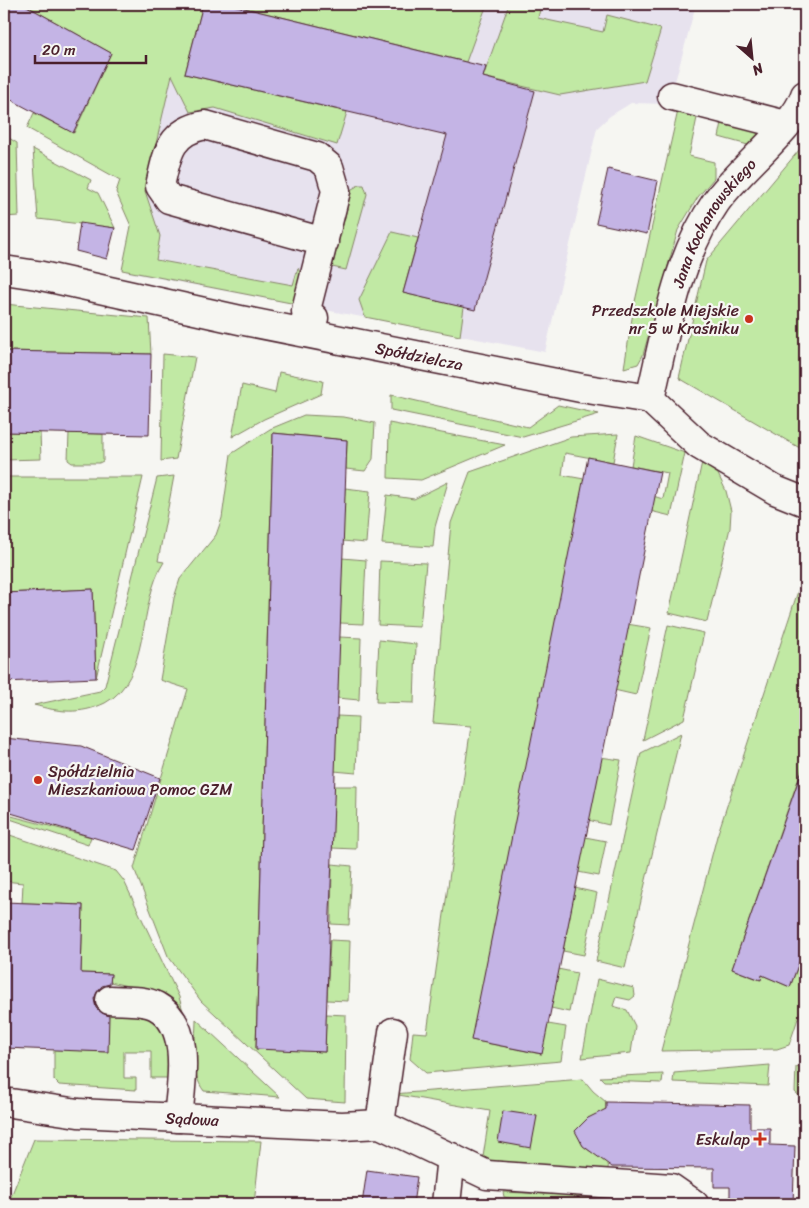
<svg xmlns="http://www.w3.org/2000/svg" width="809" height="1208" font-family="Sriracha,sans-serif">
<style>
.built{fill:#e7e2ee}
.green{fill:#c1e9a4;stroke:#868468}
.building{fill:#c4b4e5;stroke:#4a1f2b}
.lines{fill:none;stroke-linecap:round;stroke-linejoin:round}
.minor-casing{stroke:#4a1f2b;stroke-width:31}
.minor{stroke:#f6f6f2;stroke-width:28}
.poi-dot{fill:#c8321e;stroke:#f6f6f2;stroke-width:2}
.labels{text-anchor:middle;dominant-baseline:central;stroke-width:4.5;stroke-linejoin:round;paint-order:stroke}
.street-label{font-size:16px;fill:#4a1f2b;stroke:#f6f6f2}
.poi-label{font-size:16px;fill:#4a1f2b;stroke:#f6f6f2;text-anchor:end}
</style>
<rect width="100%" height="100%" fill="#f6f6f2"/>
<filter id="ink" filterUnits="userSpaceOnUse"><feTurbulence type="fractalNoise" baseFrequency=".02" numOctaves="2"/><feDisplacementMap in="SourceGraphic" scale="10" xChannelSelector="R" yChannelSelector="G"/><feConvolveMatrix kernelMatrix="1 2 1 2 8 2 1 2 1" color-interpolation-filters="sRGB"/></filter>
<g filter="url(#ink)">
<!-- built -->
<polygon class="built" points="182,4 696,4 669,104 631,103 610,116 597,128 545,352 126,272 172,74"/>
<!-- green -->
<g class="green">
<polygon points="23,4 203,4 185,74 347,112 337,145 215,108 190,112 172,75 145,191 160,236 156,260 293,285 298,268 301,275 296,304 122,270 131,226 116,192 120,180 27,128 34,113 74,133 111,53"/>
<polygon points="228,4 487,4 466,62"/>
<polygon points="509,4 541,5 538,18 603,32 607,15 661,29 645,81 560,95 483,77"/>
<polygon points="679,106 698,113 689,156 714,162 714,178 698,197 678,230 643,355 638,364 624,368 634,306"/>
<polygon points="723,118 765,128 748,145 719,137"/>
<polygon points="4,135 17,143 19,216 4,217"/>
<polygon points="805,143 805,451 679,378 706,261"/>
<polygon points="33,149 91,180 88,188 98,193 115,228 38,219"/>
<polygon points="359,185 364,185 367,194 346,270 332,267 352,189"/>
<polygon points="392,232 418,238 403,293 464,307 460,336 365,317 359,300"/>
<polygon points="4,304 149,318 151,354 4,351"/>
<polygon points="163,354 195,357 176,459 161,461"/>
<polygon points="279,372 323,381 321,394 264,419 232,437 242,385 275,393"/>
<polygon points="391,395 528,427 558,405 599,414 523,437 391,410"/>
<polygon points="304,415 344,417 375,423 373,459 365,471 346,469 347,440 273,433 256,1048 325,1052 326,1014 346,1015 345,1102 306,1099 201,1001 168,956 134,868 188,689 160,680 174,598 180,579 216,535 222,518 231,454 270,429"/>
<polygon points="389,423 505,445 421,480 388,478"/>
<polygon points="4,432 40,432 41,459 4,460"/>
<polygon points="69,433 103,434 103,461 99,463 72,463 68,460"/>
<polygon points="618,434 613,462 565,453 562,475 584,479 472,1040 541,1054 548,1024 566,1027 561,1061 426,1073 410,1059 413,1032 427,1033 471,726 433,723 451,523 470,472 571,437"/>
<polygon points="636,436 685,453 671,516 650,511 653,496 663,499 668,473 631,466"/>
<polygon points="702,462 718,474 726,491 731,511 730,528 707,622 669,613"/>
<path d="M174 476 158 561 164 562C137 603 151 679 105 703 80 715 59 712 34 705L100 691 105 686 157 478Z"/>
<polygon points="4,477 143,477 96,678 93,589 4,593"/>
<polygon points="448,482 435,527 433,547 382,544 387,495 414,499"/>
<polygon points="345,488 370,491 366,543 342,541"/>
<polygon points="342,558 366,560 363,624 340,623"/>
<polygon points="380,561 426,563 420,627 378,625"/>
<polygon points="805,570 805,760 732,969 760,980 762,975 790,987 801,958 805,959 805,998 789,1045 777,1049 661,1051 717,836"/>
<polygon points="627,624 651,628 636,695 614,690"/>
<polygon points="668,625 704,633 684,719 643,740"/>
<polygon points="339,637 361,638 359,700 337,698"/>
<polygon points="379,640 416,644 414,703 376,702"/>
<polygon points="337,716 358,717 356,773 334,771"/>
<polygon points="681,733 625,968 596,961 641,753"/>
<polygon points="600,757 621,760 609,825 588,820"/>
<polygon points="334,786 357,786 356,849 332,848"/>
<polygon points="4,814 91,837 88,845 4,817"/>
<polygon points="4,833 116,871 124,881 179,997 185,1018 145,990 110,982 111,974 81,973 83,905 22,903 23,883 4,881"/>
<polygon points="585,837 606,841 599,876 578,872"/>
<polygon points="332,864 352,866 349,925 331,924"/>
<polygon points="575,888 597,893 584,955 563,951"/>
<polygon points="330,940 350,941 348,1001 327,1000"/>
<polygon points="558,969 577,973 569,1012 551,1008"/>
<polygon points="597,979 634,988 635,996 630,1000 616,997 613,1006 627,1010 635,1026 631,1053 582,1058"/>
<polygon points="109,1008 138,1010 167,1030 170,1078 151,1078 151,1051 124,1051 124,1078 136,1078 136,1090 59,1085 54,1080 54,1049 107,1052"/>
<path d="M196 1019 280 1097 204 1091C189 1072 196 1042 196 1019Z"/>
<polygon points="805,1064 805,1101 795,1092 796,1067"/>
<polygon points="770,1065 768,1086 673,1082 674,1073"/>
<polygon points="663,1074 662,1083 604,1081 600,1077"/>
<path d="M583 1079 593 1091 606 1102V1115L588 1118C568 1139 586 1155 609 1156L608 1170 495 1163 483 1157 490 1111 393 1094Z"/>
<polygon points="34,1139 261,1141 254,1204 8,1204"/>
<polygon points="503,1192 665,1199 672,1204 516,1204 514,1199 504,1197"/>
</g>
<!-- building -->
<g class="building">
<polygon points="4,4 23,4 111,53 73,133 4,96"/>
<polygon points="203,4 228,4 486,67 483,77 535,91 475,310 403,293 447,135 185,74"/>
<polygon points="608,169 658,181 647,234 596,223"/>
<polygon points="80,223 115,228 107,259 76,251"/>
<polygon points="4,351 151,354 149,435 4,432"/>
<polygon points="273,433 347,440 325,1052 256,1049"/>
<polygon points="588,457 660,472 542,1054 471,1040"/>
<polygon points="93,589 96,678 4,682 4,593"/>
<polygon points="4,738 81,746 160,778 136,850 4,811"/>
<polygon points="801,773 805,774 805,946 790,987 762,975 761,980 732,969"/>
<polygon points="4,902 83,905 81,973 111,974 110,984 102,986 97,992 94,999 96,1008 102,1013 109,1016 108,1052 4,1048"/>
<polygon points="606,1102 750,1105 750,1128 770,1128 770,1145 795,1146 793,1204 730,1204 730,1187 714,1187 714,1168 612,1167 583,1146 575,1131 588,1118 606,1109"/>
<polygon points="503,1111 537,1116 531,1148 498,1142"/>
<polygon points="367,1170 417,1177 413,1204 362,1204"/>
</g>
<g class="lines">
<defs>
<g id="minor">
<polyline points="672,96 786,125"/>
<path id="s1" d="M4 270 37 275 240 320 581 388 650 399 699 445 775 490 805 502"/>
<path d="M314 318 306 311 307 306 336 191 329 167 317 157 205 125C169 132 167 155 160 186L169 199 324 242"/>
<path id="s2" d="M650 399C666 332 676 260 716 202 737 171 796 126 805 95"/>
<path d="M110 1000C124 1001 143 999 156 1006 193 1026 181 1084 178 1118"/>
<path id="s3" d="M4 1102 78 1113 342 1126 380 1124 487 1175 671 1188 694 1204"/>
<polyline points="380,1124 393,1032"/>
<polyline points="446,1204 451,1157"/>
</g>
</defs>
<!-- minor casing -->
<use href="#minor" class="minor-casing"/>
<!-- minor -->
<use href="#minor" class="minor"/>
</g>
</g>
<!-- markers -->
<g class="poi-dot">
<circle cx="749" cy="319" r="5"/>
<circle cx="38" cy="780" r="5"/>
<path d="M757.5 1131.5h5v5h5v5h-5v5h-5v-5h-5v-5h5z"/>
</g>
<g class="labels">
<!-- street labels -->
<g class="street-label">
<text stroke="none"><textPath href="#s2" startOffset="190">Jana Kochanowskiego</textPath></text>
<text stroke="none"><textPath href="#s1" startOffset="424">Spółdzielcza</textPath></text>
<text stroke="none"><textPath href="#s3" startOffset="189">Sądowa</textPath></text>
</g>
<!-- poi labels -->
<g class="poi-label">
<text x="739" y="310">Przedszkole Miejskie<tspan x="739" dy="18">nr 5 w Kraśniku</tspan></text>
<text x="48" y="771" text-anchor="start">Spółdzielnia<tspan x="48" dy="18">Mieszkaniowa Pomoc GZM</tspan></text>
<text x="750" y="1139">Eskulap</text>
</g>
</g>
<!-- margin -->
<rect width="809" height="1208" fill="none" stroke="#f6f6f2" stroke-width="20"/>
<rect x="10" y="10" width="789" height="1188" fill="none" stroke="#4a1f2b" stroke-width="2" filter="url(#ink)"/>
<!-- north arrow -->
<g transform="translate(752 58) rotate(153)" stroke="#f6f6f2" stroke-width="4" paint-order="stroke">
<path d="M0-4L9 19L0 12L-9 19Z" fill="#4a1f2b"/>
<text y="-8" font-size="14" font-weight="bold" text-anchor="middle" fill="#4a1f2b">N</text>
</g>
<!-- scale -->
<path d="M35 55v8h111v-8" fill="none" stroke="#4a1f2b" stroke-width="2.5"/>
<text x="42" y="55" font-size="15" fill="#4a1f2b" stroke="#f6f6f2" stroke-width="4" paint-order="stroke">20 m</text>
</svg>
